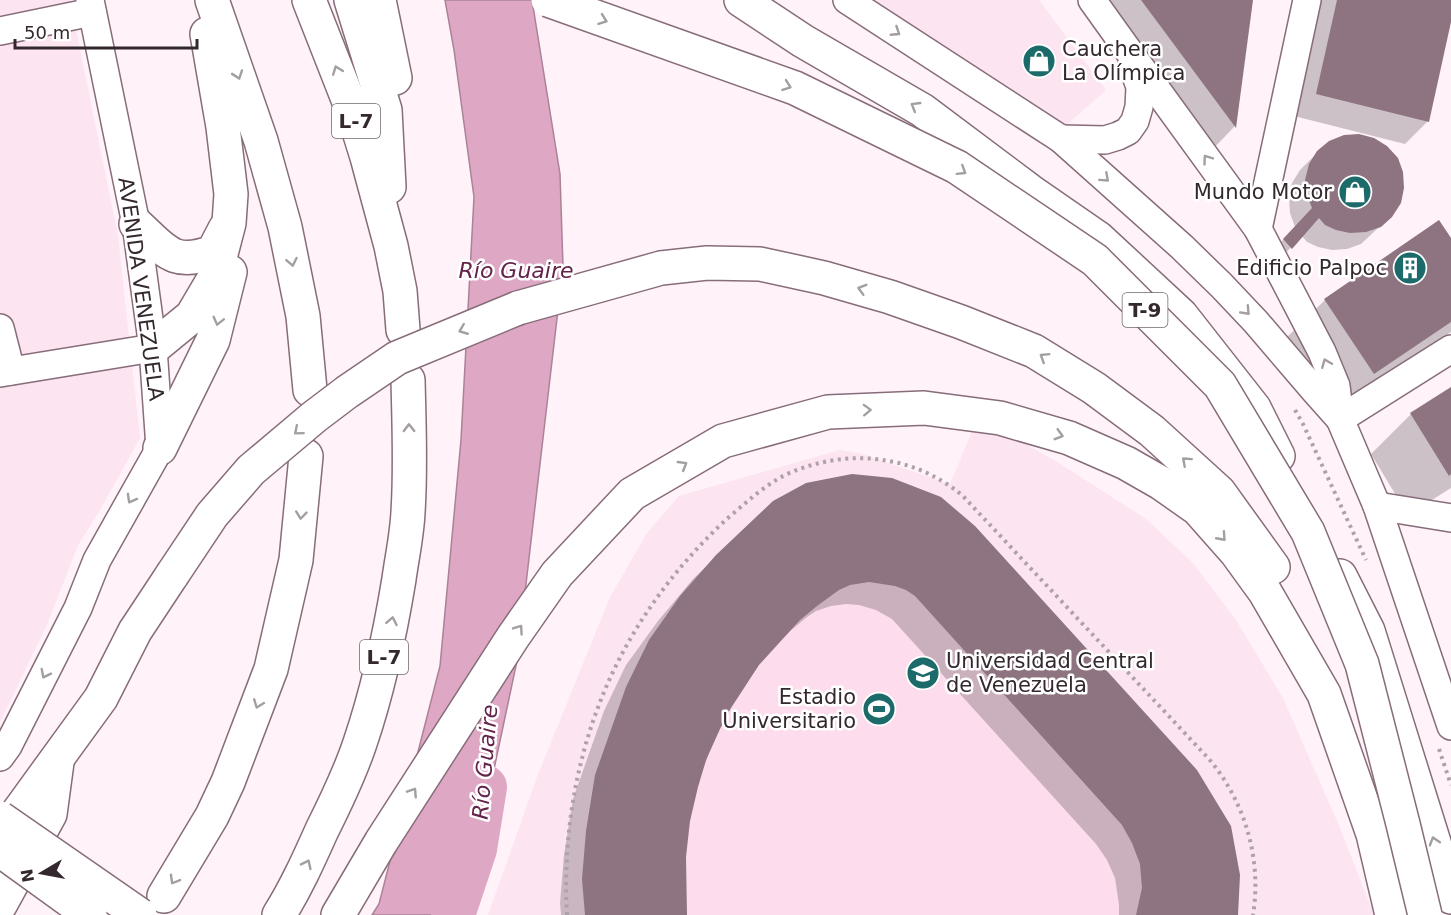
<svg xmlns="http://www.w3.org/2000/svg" width="1451" height="915" font-family="'DejaVu Sans',sans-serif">
<style>
.built{fill:#fce4f0}
.green{fill:#fddded}
.water{fill:#dea8c4;stroke:#ab8297;stroke-width:1.5}
.shadow{fill:#0003}
.lines{fill:none;stroke-linecap:round;stroke-linejoin:round}
.river{stroke:#dea8c4;stroke-width:44}
.building{fill:#8e7381}
.minor-casing{stroke:#876c7a;stroke-width:30}
.highway-casing{stroke:#876c7a;stroke-width:36}
.path{stroke:#aea2a8;stroke-width:4;stroke-dasharray:3 4.5;stroke-linecap:butt}
.minor{stroke:#fff;stroke-width:27}
.highway{stroke:#fff;stroke-width:33}
.major-bridge-casing{stroke:#876c7a;stroke-width:36;stroke-linecap:butt}
.highway-bridge-casing{stroke:#876c7a;stroke-width:36;stroke-linecap:butt}
.major-bridge{stroke:#fff;stroke-width:33}
.highway-bridge{stroke:#fff;stroke-width:33}
.oneway{stroke:#a39ea1}
.labels{text-anchor:middle;dominant-baseline:central;stroke-width:5;stroke-linejoin:round;paint-order:stroke}
.shield{fill:#fff;stroke:#70686d;stroke-width:1.5}
.shield-label{font-size:20px;font-weight:bold;fill:#33282e}
.poi-label{font-size:21px;fill:#33282e;stroke:#fff;text-anchor:end}
.street-label{font-size:21px;fill:#33282e;stroke:#fff}
.water-label{font-size:22px;font-style:italic;fill:#64234a;stroke:#fff}
</style>
<rect width="100%" height="100%" fill="#fff2f8"/>
<!-- built -->
<g class="built">
<polygon points="0,0 70,0 118,236 140,438 100,510 78,545 47,625 0,722"/>
<polygon points="848,0 1039,0 1106,90 1054,136"/>
<polygon points="978,417 1059,463 1146,519 1193,563 1236,620 1283,698 1340,828 1374,915 488,915 537,777 610,597 647,533 679,496 840,450 862,454 950,484"/>
</g>
<!-- green -->
<polygon class="green" points="852,474 892,478 941,497 1197,770 1231,826 1240,875 1238,915 585,915 582,879 595,775 626,687 649,640 680,596 716,555 773,501 806,483"/>
<!-- water -->
<polygon class="water" points="445,0 532,0 560,174 563,267 517,661 480,835 449,915 372,915 379,904 440,666 461,440 474,197 454,50"/>
<!-- shadow -->
<g class="shadow">
<polygon points="1101,0 1251,0 1234,127 1212,150"/>
<polygon points="1320,0 1451,0 1451,15 1428,121 1405,144 1294,116"/>
<polygon points="1318,152 1391,216 1361,244 1347,249 1332,250 1318,247 1307,242 1302,236 1274,265 1266,258 1295,227 1290,213 1289,198 1292,183 1300,170"/>
<polygon points="1439,222 1451,241 1451,332 1333,413 1284,340 1325,300"/>
<polygon points="1451,389 1451,488 1408,515 1371,454 1411,414"/>
<polygon points="807,484 1237,915 1119,915 1119,905 1115,878 1107,860 1096,844 892,619 876,610 859,605 846,604 831,606 816,611 807,617 783,637 758,664 737,694 713,741 697,787 689,821 685,857 686,915 561,915 560,903 564,855 573,799 604,711 626,665 658,621 693,579 717,556"/>
</g>
<g class="lines">
<!-- river -->
<polyline class="river" points="453,915 475,849 485,787"/>
</g>
<!-- building -->
<g class="building">
<polygon points="1141,0 1253,0 1236,128"/>
<polygon points="1337,0 1451,0 1451,22 1429,122 1316,94"/>
<polygon points="1359,134 1374,138 1387,146 1398,158 1403,172 1404,188 1401,203 1392,217 1381,227 1366,232 1350,233 1336,230 1325,225 1319,218 1292,249 1283,239 1312,208 1307,195 1305,180 1309,164 1317,151 1329,141 1344,135"/>
<polygon points="1439,220 1451,238 1451,322 1374,374 1324,299"/>
<polygon points="1451,387 1451,474 1449,476 1410,413"/>
<polygon points="852,474 892,478 941,497 975,526 1197,770 1231,826 1240,875 1238,915 1136,915 1142,888 1140,864 1132,843 1122,825 915,596 906,590 895,586 869,582 850,585 839,590 817,606 800,620 759,665 731,708 720,729 706,760 698,787 690,821 686,857 687,915 585,915 582,879 586,831 595,775 626,687 649,640 680,596 716,555 773,501 806,483"/>
</g>
<g class="lines">
<defs>
<g id="minor">
<polyline points="847,0 1061,139 1182,247 1222,286 1256,322 1315,391 1340,419 1377,506 1451,726"/>
<polyline points="1092,0 1125,46 1258,229 1322,352 1336,386 1340,419"/>
<polyline points="0,31 92,12"/>
<polyline points="1061,139 1105,140 1118,136 1128,131 1135,121 1139,107 1140,87 1132,64"/>
<polyline points="1258,229 1307,0"/>
<polyline points="0,328 11,371"/>
<polyline points="0,373 153,348"/>
<polyline points="1340,419 1451,349"/>
<polyline points="1377,506 1451,518"/>
<polyline points="0,757 8,746 78,608 97,560 160,448 153,348 136,224 90,0"/>
</g>
<g id="highway">
<polyline points="212,0 261,141 285,227 303,316 310,390"/>
<polyline points="309,0 353,112 367,157 391,246 400,291 403,330"/>
<polyline points="351,0 385,110 389,187"/>
<polyline points="379,0 395,78"/>
<polyline points="741,0 803,41 922,110 1030,191 1098,238 1181,315 1254,408 1278,456"/>
<path d="M136 224C165 250 172 267 213 252L225 229"/>
<polyline points="518,308 661,268 707,263 760,264 824,278 890,297 961,322 1034,351 1094,388 1152,431 1219,492 1273,567"/>
<polyline points="153,348 192,316 215,277 229,223 231,194 223,127 207,34"/>
<polyline points="160,448 213,340 230,272"/>
<polyline points="1340,576 1368,631 1451,897"/>
<polyline points="0,837 101,698 135,631 172,575"/>
<polyline points="164,896 212,816 228,782 271,669 296,560 306,456"/>
<polyline points="0,905 50,814 57,762"/>
<path d="M279 915C296 888 309 859 322 830 336 802 350 773 360 743 378 690 390 634 399 579 402 557 407 535 408 512 411 468 409 424 408 380"/>
<polyline points="338,915 381,842 513,637 557,574 632,494 723,441 828,412 924,408 1000,418 1069,438 1126,463 1161,483 1198,509 1236,552 1265,592 1324,694 1373,834 1392,915"/>
</g>
</defs>
<!-- minor casing -->
<use href="#minor" class="minor-casing"/>
<!-- highway casing -->
<use href="#highway" class="highway-casing"/>
<!-- path -->
<g class="path">
<polyline points="1295,410 1303,424 1366,560"/>
<polyline points="1439,749 1451,785"/>
<path d="M567 915C563 846 573 775 597 710 624 636 671 570 729 517 748 501 765 485 787 474 821 459 858 454 894 462 919 467 942 479 962 495L1209 759C1245 802 1262 859 1253 915"/>
</g>
<!-- minor -->
<use href="#minor" class="minor"/>
<!-- highway -->
<use href="#highway" class="highway"/>
<defs>
<g id="major-bridge">
<polyline points="0,818 140,915"/>
<polyline points="0,850 90,915"/>
</g>
<g id="highway-bridge">
<polyline points="548,0 795,88 957,167 1095,260 1220,385 1308,532 1362,664 1403,824 1425,915"/>
<polyline points="172,575 212,515 251,470 314,417 347,392 397,358 518,308"/>
</g>
</defs>
<!-- major-bridge casing -->
<use href="#major-bridge" class="major-bridge-casing"/>
<!-- highway-bridge casing -->
<use href="#highway-bridge" class="highway-bridge-casing"/>
<!-- major-bridge -->
<use href="#major-bridge" class="major-bridge"/>
<!-- highway-bridge -->
<use href="#highway-bridge" class="highway-bridge"/>
</g>
<!-- one-way arrows -->
<defs><path id="oneway-chevron" d="M-2-3.5L2.5 0L-2 3.5" fill="none" stroke-width="1.6" stroke-linecap="round" stroke-linejoin="round" transform="scale(1.5)"/></defs>
<g class="oneway">
<use href="#oneway-chevron" transform="translate(603 20) rotate(20)"/>
<use href="#oneway-chevron" transform="translate(896 32) rotate(33)"/>
<use href="#oneway-chevron" transform="translate(337 70) rotate(-111)"/>
<use href="#oneway-chevron" transform="translate(238 75) rotate(71)"/>
<use href="#oneway-chevron" transform="translate(787 86) rotate(20)"/>
<use href="#oneway-chevron" transform="translate(915 106) rotate(-149)"/>
<use href="#oneway-chevron" transform="translate(1207 159) rotate(-126)"/>
<use href="#oneway-chevron" transform="translate(962 171) rotate(32)"/>
<use href="#oneway-chevron" transform="translate(1105 178) rotate(42)"/>
<use href="#oneway-chevron" transform="translate(292 262) rotate(79)"/>
<use href="#oneway-chevron" transform="translate(862 289) rotate(-164)"/>
<use href="#oneway-chevron" transform="translate(1246 311) rotate(47)"/>
<use href="#oneway-chevron" transform="translate(218 321) rotate(104)"/>
<use href="#oneway-chevron" transform="translate(463 330) rotate(158)"/>
<use href="#oneway-chevron" transform="translate(1044 357) rotate(-148)"/>
<use href="#oneway-chevron" transform="translate(1326 363) rotate(-112)"/>
<use href="#oneway-chevron" transform="translate(867 410) rotate(-2)"/>
<use href="#oneway-chevron" transform="translate(409 428) rotate(-91)"/>
<use href="#oneway-chevron" transform="translate(298 431) rotate(140)"/>
<use href="#oneway-chevron" transform="translate(1059 435) rotate(16)"/>
<use href="#oneway-chevron" transform="translate(1186 461) rotate(-138)"/>
<use href="#oneway-chevron" transform="translate(683 465) rotate(-31)"/>
<use href="#oneway-chevron" transform="translate(131 499) rotate(119)"/>
<use href="#oneway-chevron" transform="translate(301 515) rotate(96)"/>
<use href="#oneway-chevron" transform="translate(1222 537) rotate(48)"/>
<use href="#oneway-chevron" transform="translate(392 621) rotate(-79)"/>
<use href="#oneway-chevron" transform="translate(519 629) rotate(-55)"/>
<use href="#oneway-chevron" transform="translate(45 674) rotate(117)"/>
<use href="#oneway-chevron" transform="translate(258 704) rotate(111)"/>
<use href="#oneway-chevron" transform="translate(413 792) rotate(-57)"/>
<use href="#oneway-chevron" transform="translate(1434 841) rotate(-107)"/>
<use href="#oneway-chevron" transform="translate(307 864) rotate(-64)"/>
<use href="#oneway-chevron" transform="translate(174 880) rotate(120)"/>
</g>
<!-- icons -->
<defs>
<symbol id="shop-disc" viewBox="-11 -11 22 22"><circle r="9.5" fill="#1d6a6b" stroke="#fff"/><path d="M-5-2.5h2.3a2.7 3.5 0 0 1 5.4 0H5L5.5 6h-11ZM-1.5-2.5h3a1.5 2.3 0 0 0-3 0Z" fill="#fff"/></symbol>
<symbol id="building-disc" viewBox="-11 -11 22 22"><circle r="9.5" fill="#1d6a6b" stroke="#fff"/><path d="M-4-6H4V6H1V3H-1V6H-4ZM-2.5-4.3h1.7v1.8h-1.7ZM.8-4.3h1.7v1.8H.8ZM-2.5-1h1.7V.8h-1.7ZM.8-1h1.7V.8H.8Z" fill="#fff"/></symbol>
<symbol id="university-disc" viewBox="-11 -11 22 22"><circle r="9.5" fill="#1d6a6b" stroke="#fff"/><path d="M0-5L7-2L0 1L-7-2ZM-4 1L0 2.5L4 1V4Q0 6-4 4Z" fill="#fff"/></symbol>
<symbol id="stadium-disc" viewBox="-11 -11 22 22"><circle r="9.5" fill="#1d6a6b" stroke="#fff"/><path d="M0-5a6.5 5 0 1 0 0 10a6.5 5 0 1 0 0-10ZM-3.5-1.8h7v3.6h-7Z" fill="#fff"/></symbol>
</defs>
<g fill-rule="evenodd">
<use href="#shop-disc" x="1020" y="42" width="38" height="38"/>
<use href="#shop-disc" x="1336" y="173" width="38" height="38"/>
<use href="#building-disc" x="1391" y="249" width="38" height="38"/>
<use href="#university-disc" x="904" y="654" width="38" height="38"/>
<use href="#stadium-disc" x="860" y="690" width="38" height="38"/>
</g>
<g class="labels">
<!-- shield labels -->
<g class="shield">
<rect x="332" y="104" width="48" height="34" rx="4.5"/>
<rect x="1122.5" y="293" width="45" height="34" rx="4.5"/>
<rect x="360" y="640" width="48" height="34" rx="4.5"/>
</g>
<g class="shield-label">
<text x="356" y="121">L-7</text>
<text x="1145" y="310">T-9</text>
<text x="384" y="657">L-7</text>
</g>
<!-- poi labels -->
<g class="poi-label">
<text x="1062" y="49" text-anchor="start">Cauchera<tspan x="1062" dy="24">La Olímpica</tspan></text>
<text x="1332" y="192">Mundo Motor</text>
<text x="1387" y="268">Edificio Palpoc</text>
<text x="946" y="661" text-anchor="start">Universidad Central<tspan x="946" dy="24">de Venezuela</tspan></text>
<text x="856" y="697">Estadio<tspan x="856" dy="24">Universitario</tspan></text>
</g>
<!-- street labels -->
<g class="street-label">
<text transform="translate(141 289) rotate(82)">AVENIDA VENEZUELA</text>
</g>
<!-- water labels -->
<g class="water-label">
<text x="516" y="270">Río Guaire</text>
<text transform="translate(485 762) rotate(-85)">Río Guaire</text>
</g>
</g>
<!-- north arrow -->
<g transform="translate(42 873) rotate(260)" stroke="#ffffff" stroke-width="4.5" paint-order="stroke">
<path d="M0-4.5L10 22L0 15L-10 22Z" fill="#33282e"/>
<text y="-9" font-size="16" font-weight="bold" text-anchor="middle" fill="#33282e">N</text>
</g>
<!-- scale -->
<path d="M15 39v9h182v-9" fill="none" stroke="#33282e" stroke-width="3"/>
<text x="24" y="39" font-size="18" fill="#33282e" stroke="#ffffff" stroke-width="4.5" paint-order="stroke">50 m</text>
</svg>
